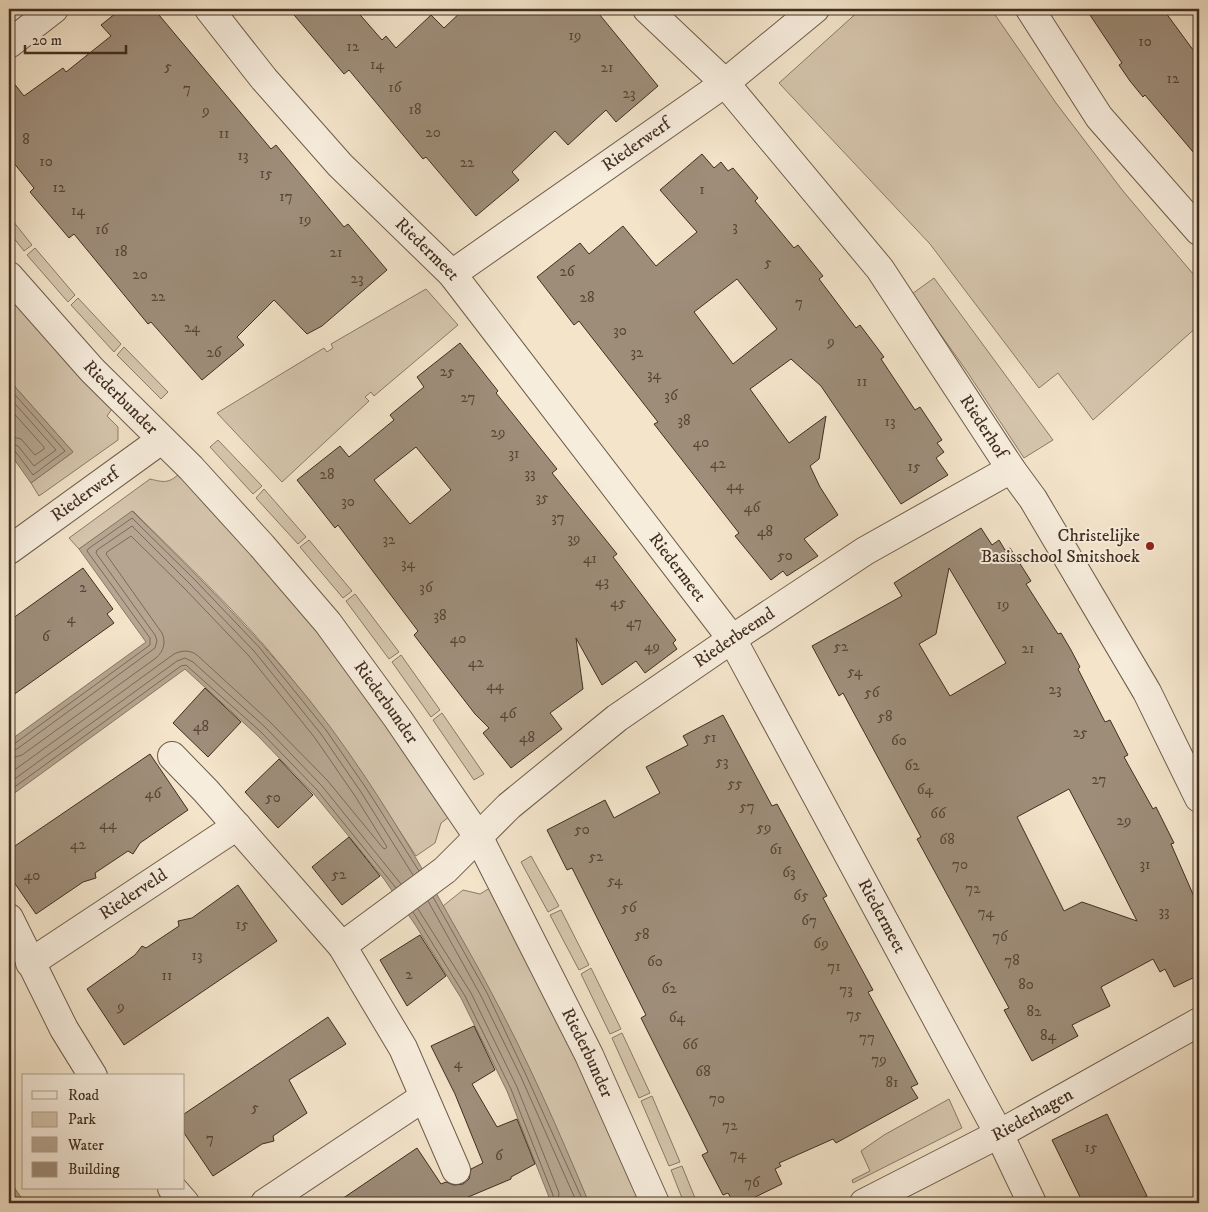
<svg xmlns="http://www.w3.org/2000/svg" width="1208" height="1212" font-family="'IM FELL DW Pica',serif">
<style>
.green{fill:#d5c5ad;stroke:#8b7a67}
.water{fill:#b6a691;stroke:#877664}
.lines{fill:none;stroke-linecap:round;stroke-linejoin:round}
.shore{stroke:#7c6a59;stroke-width:1}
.building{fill:#9e8d79;stroke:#412e21;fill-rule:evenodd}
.minor-casing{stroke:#6e5c4b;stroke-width:30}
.minor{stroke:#f7eddd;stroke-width:28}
.poi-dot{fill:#8f2418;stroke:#f7eddd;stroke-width:2}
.labels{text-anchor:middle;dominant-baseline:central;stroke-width:4;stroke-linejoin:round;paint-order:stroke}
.number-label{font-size:15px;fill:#584637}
.street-label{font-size:18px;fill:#412e21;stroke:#f7eddd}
.poi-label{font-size:18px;fill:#412e21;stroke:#f7eddd;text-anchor:end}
</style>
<rect width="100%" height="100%" fill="#f3e4ca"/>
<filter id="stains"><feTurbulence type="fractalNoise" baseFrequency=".004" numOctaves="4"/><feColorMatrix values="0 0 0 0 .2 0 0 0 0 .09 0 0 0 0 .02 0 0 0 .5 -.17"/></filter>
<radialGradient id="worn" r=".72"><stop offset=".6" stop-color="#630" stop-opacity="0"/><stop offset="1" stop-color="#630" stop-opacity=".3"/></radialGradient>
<!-- green -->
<g class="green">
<polygon points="861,9 991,9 1056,103 1123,191 1199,281 1199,325 1093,420 1058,373 1039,388 930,244 779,83"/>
<polygon points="9,216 32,245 24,251 9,232"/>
<polygon points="35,248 75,295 68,302 27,255"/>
<polygon points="934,278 1053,440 1024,458 968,373 912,294"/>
<polygon points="426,289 458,325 374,396 371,392 365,397 369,401 282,482 217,413 324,348 327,352 333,348 331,344"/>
<polygon points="9,296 112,409 107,416 118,427 118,440 39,496 31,483 73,452 9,380"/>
<polygon points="78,298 121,344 114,352 71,305"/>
<polygon points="124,347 168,392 161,399 117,355"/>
<polygon points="218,440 262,486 253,494 210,447"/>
<path d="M179 474C226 525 275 576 317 631 363 692 406 755 449 817L441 823 435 843 416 856C368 782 320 710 263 644 222 597 176 554 133 511L79 549 69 538 150 479C163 482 168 484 179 474Z"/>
<polygon points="264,489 306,537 298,544 256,498"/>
<polygon points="309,540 352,591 343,598 300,547"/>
<polygon points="355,594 399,652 389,659 346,601"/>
<polygon points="401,655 440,710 431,717 392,662"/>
<polygon points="442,713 484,774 474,780 433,720"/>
<polygon points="531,856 559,906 548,912 521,862"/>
<polygon points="490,888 581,1064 641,1203 589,1203 531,1072 443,906 463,890 480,894"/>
<polygon points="561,910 589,965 579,970 550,915"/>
<polygon points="591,968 621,1029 610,1034 581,974"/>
<polygon points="622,1033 650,1093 639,1098 612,1038"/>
<polygon points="652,1096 680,1162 669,1166 641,1101"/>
<polygon points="949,1099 962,1128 853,1183 852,1180 870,1171 861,1151 884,1135"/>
<polygon points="682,1166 697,1203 684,1203 671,1170"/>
</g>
<!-- water -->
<g class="water">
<polygon points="9,380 73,452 31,483 9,452"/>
<path d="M132 511C202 580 272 649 331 728 375 788 413 851 449 916 463 941 477 965 490 990 527 1058 559 1131 589 1203H541L549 1197 507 1091 461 998 416 926 384 879 314 794 257 735 185 669 9 797V741L146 642 79 549Z"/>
<polygon points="9,1180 23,1200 25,1203 9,1203"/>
</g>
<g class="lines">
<!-- shore -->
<g class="shore">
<polyline points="9,388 65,451 33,475 15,451 9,450"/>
<polyline points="9,397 56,450 34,466 18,446 9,443"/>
<polyline points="9,408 44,447 44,449 35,455 21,439 9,436"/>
<polyline points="9,745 14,744 150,645 150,638 87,551 88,549 132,518 195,580 259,647 326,730 366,788 419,871"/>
<polyline points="9,751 17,749 155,648 157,641 155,635 96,553 97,550 132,526 190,584 254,651 321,734 361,792 413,875"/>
<path d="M9 759 22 755 156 658C164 651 166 642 162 633L106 554 107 552 131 536 185 589 249 656 315 738 355 796 387 847 385 849 383 848 327 780 270 722 197 655C190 650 182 650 174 654L9 774"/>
<polyline points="9,783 177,661 185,658 193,662 265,727 322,786 401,884"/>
<polyline points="9,791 181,666 186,665 261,732 317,790 396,888"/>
<polyline points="433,897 487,993 526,1075 584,1203"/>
<polyline points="428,901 481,996 521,1077 577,1203"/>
<polyline points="418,909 471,993 517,1087 559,1193 558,1203"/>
<polyline points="413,912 465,996 511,1089 553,1195 553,1200 550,1203"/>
</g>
</g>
<!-- building -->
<g class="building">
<polygon points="121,9 154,9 271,149 276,145 344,227 348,224 387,270 322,326 307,334 274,300 237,337 244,345 202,380 151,322 148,324 74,234 69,238 30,192 34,188 9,157 9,77 24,96 63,68 66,72 111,36 101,25"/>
<polygon points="289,9 355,9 382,40 386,36 396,48 431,15 444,28 464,9 595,9 658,86 616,122 606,110 568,145 555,131 512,172 519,180 476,216 426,157 423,159 349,70 344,74"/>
<polygon points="1086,9 1163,9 1199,58 1199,159 1145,95 1143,97 1130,81 1119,65 1122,63"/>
<path d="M702 154 714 168 721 162 728 171 733 168 758 198 755 201 794 248 798 245 823 276 819 279 856 328 860 325 884 357 881 359 915 410 920 407 942 440 937 443 944 452 936 458 948 475 901 504 821 386 791 359 750 389 789 443 826 416 819 459 810 466 820 487 838 515 804 539 818 556 787 576 783 571 771 580 735 536 739 533 654 424 658 422 579 321 574 325 537 277 580 243 589 254 623 226 656 266 697 232 660 190ZM737 279 777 329 733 364 694 312Z"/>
<path d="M460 343 498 391 496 393 557 469 552 473 617 554 613 557 676 640 673 643 677 649 645 673 636 661 602 685 576 638 583 689 550 713 562 729 511 768 483 733 489 728 475 714 414 635 418 631 338 525 335 528 297 480 340 446 349 457 394 420 390 415 424 387 417 377ZM416 447 451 490 410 524 374 480Z"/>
<path d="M981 528 992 545 999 540 1005 550 1010 548 1031 581 1026 584 1058 634 1061 633 1071 650 1080 667 1078 669 1105 722 1110 720 1128 755 1124 757 1153 809 1156 807 1174 843 1171 844 1199 908V975L1174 987 1165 969 1160 972 1153 959 1101 987 1110 1006 1072 1025 1078 1036 1032 1061 1004 1010 1009 1008 917 839 921 837 843 693 839 696 812 646 902 596 894 583ZM949 568 1006 663 950 696 919 644 936 634ZM1069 789 1104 856 1137 921 1082 902 1064 911 1017 817Z"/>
<polygon points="83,568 113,609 107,614 114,623 9,698 9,621"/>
<polygon points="205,688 241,722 208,757 173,723"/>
<polygon points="723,715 772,806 777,804 827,896 823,898 873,990 868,992 918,1084 911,1087 918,1098 836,1143 833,1139 779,1163 781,1166 775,1169 782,1184 743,1203 734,1203 728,1193 723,1195 702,1155 708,1152 641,1018 646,1015 572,868 567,870 547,830 605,800 614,818 660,793 646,767 688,745 683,736"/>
<polygon points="150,754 188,810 140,843 133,854 128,851 95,873 96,878 83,882 36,914 9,875 9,850"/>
<polygon points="279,759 313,795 278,828 245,792"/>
<polygon points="349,837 380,876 342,905 312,867"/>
<polygon points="238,885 277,941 124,1045 87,989 135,955 142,946 146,948 179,926 178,921 192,918"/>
<polygon points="420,935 446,976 407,1006 380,960"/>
<polygon points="328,1017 346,1044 289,1080 307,1113 273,1136 274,1141 262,1144 213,1176 184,1133 184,1114"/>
<polygon points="474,1026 495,1070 472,1084 497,1127 517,1119 535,1164 511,1177 511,1179 454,1203 336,1203 417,1148 441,1184 446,1182 454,1185 463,1184 469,1179 471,1169 483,1163 455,1094 431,1046"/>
<polygon points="1107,1114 1147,1196 1132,1203 1083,1203 1052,1140"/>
</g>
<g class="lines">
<defs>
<g id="minor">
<path id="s1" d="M209 9 264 79 340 165 452 274 732 639 999 1134 1032 1203"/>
<path id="s2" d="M647 9 725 83 880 269 1011 469 1033 499 1147 692 1199 798"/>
<polyline points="1030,9 1099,117 1199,231"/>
<polyline points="9,44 54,9"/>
<path id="s3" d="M452 274 725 83 815 9"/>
<path id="s4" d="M9 276 92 370 191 468 262 546 328 623 398 719 479 838 589 1055 655 1203"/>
<path id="s5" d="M9 550 161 440"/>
<polyline points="172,756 206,791 342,946 403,1048 456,1170"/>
<polyline points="9,918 64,1029 93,1076"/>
<path id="s6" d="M342 946 445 870 509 806 617 718 732 639 865 551 1011 469"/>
<path id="s7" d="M30 963 237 826"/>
<polyline points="172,1188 185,1203"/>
<polyline points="265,1203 424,1097"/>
<path id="s8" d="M864 1203 999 1134 1199 1022"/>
</g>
</defs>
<!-- minor casing -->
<use href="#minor" class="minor-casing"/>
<!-- minor -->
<use href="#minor" class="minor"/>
</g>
<!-- markers -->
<circle class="poi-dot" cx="1150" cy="546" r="5"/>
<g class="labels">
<!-- number labels -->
<g class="number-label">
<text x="575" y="35">19</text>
<text x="1145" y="41">10</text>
<text x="353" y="46">12</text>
<text x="377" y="64">14</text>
<text x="168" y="66">5</text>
<text x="607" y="67">21</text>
<text x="1173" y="78">12</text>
<text x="395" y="87">16</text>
<text x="187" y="88">7</text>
<text x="629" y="93">23</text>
<text x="415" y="109">18</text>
<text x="206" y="110">9</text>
<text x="433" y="132">20</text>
<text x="224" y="133">11</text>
<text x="26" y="139">8</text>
<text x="243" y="155">13</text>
<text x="46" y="161">10</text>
<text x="467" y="162">22</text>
<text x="266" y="173">15</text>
<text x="59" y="187">12</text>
<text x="702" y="189">1</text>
<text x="286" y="196">17</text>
<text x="78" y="210">14</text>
<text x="305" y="219">19</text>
<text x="735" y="226">3</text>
<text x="102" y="229">16</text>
<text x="121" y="251">18</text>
<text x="336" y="252">21</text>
<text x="768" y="262">5</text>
<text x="567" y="271">26</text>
<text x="140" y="274">20</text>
<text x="357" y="278">23</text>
<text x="158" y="296">22</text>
<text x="587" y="297">28</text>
<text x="799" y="302">7</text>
<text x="192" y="327">24</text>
<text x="620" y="330">30</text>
<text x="831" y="341">9</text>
<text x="214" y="352">26</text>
<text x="637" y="352">32</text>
<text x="447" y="371">25</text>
<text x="654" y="374">34</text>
<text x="862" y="381">11</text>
<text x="671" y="395">36</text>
<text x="468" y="397">27</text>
<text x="684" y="420">38</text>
<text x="890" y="421">13</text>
<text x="498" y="432">29</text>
<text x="701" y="442">40</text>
<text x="514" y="453">31</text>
<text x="718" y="463">42</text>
<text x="914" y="466">15</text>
<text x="530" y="473">33</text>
<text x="327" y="474">28</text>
<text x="735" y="485">44</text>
<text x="542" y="497">35</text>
<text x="348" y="501">30</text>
<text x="752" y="507">46</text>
<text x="558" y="517">37</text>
<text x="765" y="531">48</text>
<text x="574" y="538">39</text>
<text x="389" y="539">32</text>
<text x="785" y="555">50</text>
<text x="590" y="558">41</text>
<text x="408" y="563">34</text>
<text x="602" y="581">43</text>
<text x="83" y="587">2</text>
<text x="426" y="587">36</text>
<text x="618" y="602">45</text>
<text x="1003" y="604">19</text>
<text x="440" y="615">38</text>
<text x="71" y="618">4</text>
<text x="634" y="622">47</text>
<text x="46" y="636">6</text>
<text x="458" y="638">40</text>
<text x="652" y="646">49</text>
<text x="841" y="646">52</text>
<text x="1028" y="648">21</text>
<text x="476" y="662">42</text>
<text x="855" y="671">54</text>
<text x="495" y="685">44</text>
<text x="1055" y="689">23</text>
<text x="872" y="692">56</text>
<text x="508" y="713">46</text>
<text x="885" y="716">58</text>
<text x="201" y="726">48</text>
<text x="1080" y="732">25</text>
<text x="527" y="737">48</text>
<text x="710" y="737">51</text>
<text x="899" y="740">60</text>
<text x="722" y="761">53</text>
<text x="912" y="765">62</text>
<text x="1099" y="779">27</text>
<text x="735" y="783">55</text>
<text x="925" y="789">64</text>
<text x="153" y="793">46</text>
<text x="273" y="797">50</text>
<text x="747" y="806">57</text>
<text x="938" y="813">66</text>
<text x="1124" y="820">29</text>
<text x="108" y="824">44</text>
<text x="764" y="827">59</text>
<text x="582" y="829">50</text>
<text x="947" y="839">68</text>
<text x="78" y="844">42</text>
<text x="776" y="849">61</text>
<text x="596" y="856">52</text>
<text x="960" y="864">70</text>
<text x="1145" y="864">31</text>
<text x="789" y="872">63</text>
<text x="339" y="874">52</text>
<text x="32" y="875">40</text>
<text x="615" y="880">54</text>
<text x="973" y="888">72</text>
<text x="801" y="895">65</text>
<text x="629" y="907">56</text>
<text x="1164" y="911">33</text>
<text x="986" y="912">74</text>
<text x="809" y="920">67</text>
<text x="242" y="924">15</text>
<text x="642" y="934">58</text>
<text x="1000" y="936">76</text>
<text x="821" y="943">69</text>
<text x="197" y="955">13</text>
<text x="1012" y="960">78</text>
<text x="655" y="961">60</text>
<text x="834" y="966">71</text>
<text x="409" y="974">2</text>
<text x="167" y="975">11</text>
<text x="1026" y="984">80</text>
<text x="669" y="988">62</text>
<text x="846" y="989">73</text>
<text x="121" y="1006">9</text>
<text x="1034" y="1011">82</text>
<text x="854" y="1014">75</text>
<text x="677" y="1017">64</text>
<text x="1048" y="1035">84</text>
<text x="867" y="1037">77</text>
<text x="690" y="1044">66</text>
<text x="879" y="1059">79</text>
<text x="458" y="1063">4</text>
<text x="703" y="1071">68</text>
<text x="892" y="1082">81</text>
<text x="717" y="1098">70</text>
<text x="255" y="1107">5</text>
<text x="730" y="1125">72</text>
<text x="210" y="1138">7</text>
<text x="1091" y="1147">15</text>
<text x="738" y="1154">74</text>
<text x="499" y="1155">6</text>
<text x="752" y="1182">76</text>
</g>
<!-- street labels -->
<g class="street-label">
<text stroke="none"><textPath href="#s3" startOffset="225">Riederwerf</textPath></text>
<text stroke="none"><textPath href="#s1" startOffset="325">Riedermeet</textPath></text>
<text stroke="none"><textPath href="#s4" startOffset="165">Riederbunder</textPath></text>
<text stroke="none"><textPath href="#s2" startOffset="538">Riederhof</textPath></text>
<text stroke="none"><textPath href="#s5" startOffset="94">Riederwerf</textPath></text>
<text stroke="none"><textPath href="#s1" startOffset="730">Riedermeet</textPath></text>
<text stroke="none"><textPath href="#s6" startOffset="500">Riederbeemd</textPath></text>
<text stroke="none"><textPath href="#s4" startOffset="570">Riederbunder</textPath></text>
<text stroke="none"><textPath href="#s7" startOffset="124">Riederveld</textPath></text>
<text stroke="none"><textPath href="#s1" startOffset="1135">Riedermeet</textPath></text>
<text stroke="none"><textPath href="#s4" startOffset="975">Riederbunder</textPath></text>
<text stroke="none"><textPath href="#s8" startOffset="190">Riederhagen</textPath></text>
</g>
<!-- poi labels -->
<g class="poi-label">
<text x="1140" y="536">Christelijke<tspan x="1140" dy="21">Basisschool Smitshoek</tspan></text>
</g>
</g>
<!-- margin -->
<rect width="1208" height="1212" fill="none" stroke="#f3e4ca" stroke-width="30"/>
<rect x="10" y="10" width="1188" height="1192" fill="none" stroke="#412e21" stroke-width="2.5"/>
<rect x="15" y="15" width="1178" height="1182" fill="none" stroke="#412e21"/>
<!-- legend -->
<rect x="22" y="1074" width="162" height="115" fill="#f7eddd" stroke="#aea192"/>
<rect x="32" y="1091" width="25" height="8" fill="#f7eddd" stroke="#aea192"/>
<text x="68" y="1100" font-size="15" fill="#412e21">Road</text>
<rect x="32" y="1112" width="25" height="15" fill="#d5c5ad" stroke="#aea192"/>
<text x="68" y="1124" font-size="15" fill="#412e21">Park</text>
<rect x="32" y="1137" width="25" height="15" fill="#b6a691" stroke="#aea192"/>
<text x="68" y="1150" font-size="15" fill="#412e21">Water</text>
<rect x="32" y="1162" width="25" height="15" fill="#9e8d79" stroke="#aea192"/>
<text x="68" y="1174" font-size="15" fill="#412e21">Building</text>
<!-- scale -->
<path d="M25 45v8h101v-8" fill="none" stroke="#412e21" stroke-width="2.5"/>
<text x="32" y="45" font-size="15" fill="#412e21" stroke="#f7eddd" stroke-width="4" paint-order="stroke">20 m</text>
<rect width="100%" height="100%" filter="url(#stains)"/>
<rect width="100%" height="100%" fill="url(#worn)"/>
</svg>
